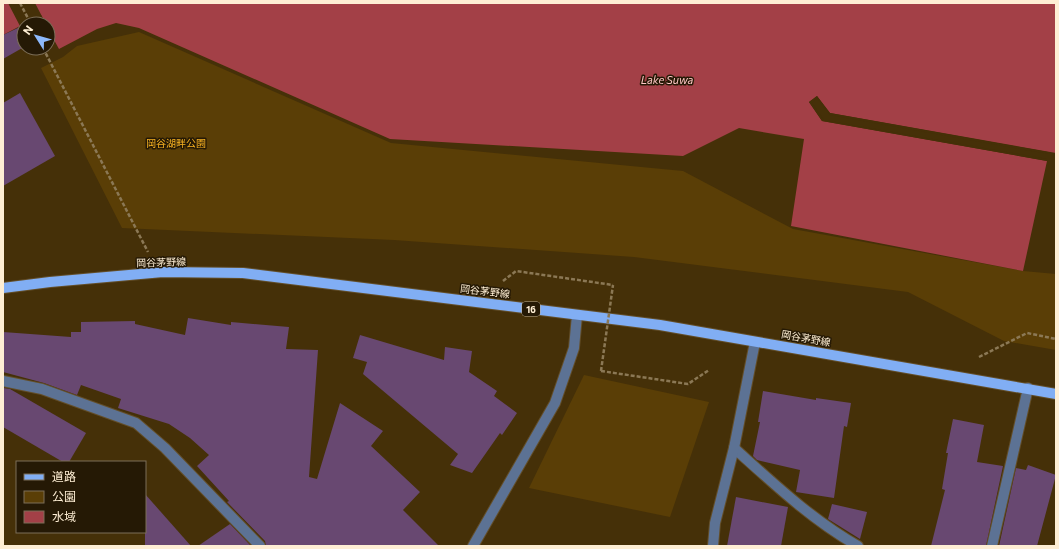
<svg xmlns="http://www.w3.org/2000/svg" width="1059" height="549" font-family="Commissioner,'Noto Sans JP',sans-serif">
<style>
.green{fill:#5a3e06}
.water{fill:#a34047}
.pier{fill:#453008}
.building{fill:#684871}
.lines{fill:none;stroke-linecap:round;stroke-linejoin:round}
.minor-casing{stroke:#634e29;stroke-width:12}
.major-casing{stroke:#634e29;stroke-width:12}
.path{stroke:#8b7855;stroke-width:2.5;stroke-dasharray:4 2;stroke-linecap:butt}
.minor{stroke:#5c7294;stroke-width:10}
.major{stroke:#81aef4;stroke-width:10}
.path-bridge{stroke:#8b7855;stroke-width:2.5;stroke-dasharray:4 2;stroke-linecap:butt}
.labels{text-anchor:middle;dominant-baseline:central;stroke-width:3;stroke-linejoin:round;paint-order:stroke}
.shield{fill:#251905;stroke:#bdae96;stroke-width:1}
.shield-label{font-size:9px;font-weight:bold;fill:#feeed4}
.park-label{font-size:10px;fill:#f8b221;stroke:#251905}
.street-label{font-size:10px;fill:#feeed4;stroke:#251905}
.water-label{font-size:11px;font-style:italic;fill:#ffc6c6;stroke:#251905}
</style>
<rect width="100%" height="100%" fill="#453008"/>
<!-- green -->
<g class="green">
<polygon points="139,32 391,143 683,171 793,229 1023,271 1056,274 1056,350 1004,341 908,292 634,257 394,240 122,228 41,68 63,57 77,46"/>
<polygon points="584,375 709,402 670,517 529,488"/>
</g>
<!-- water -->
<polygon class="water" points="3,3 1056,3 1056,153 830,113 817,96 809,102 822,121 1047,161 1023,271 791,226 804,139 739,128 683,156 390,139 139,28 116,23 97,29 59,49 48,29 48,24 46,24 41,15 3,35"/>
<!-- pier -->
<g class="pier">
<polygon points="8,3 35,3 46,24 43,24 40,18 29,24 24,24 24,27 21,28"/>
<polygon points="817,96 830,113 1048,152 1048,154 830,115 817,98 812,103 824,120 1047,159 1047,161 822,121 809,102"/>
</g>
<!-- building -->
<g class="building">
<polygon points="20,27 24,34 24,47 3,59 3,35"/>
<polygon points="20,93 55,156 3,186 3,103"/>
<polygon points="188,318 231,325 231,322 289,327 286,349 318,350 309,477 317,479 340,403 383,431 371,446 420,492 403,510 439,546 266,546 265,541 227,502 229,501 197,466 209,455 190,438 169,424 118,408 121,399 81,385 77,395 44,383 3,372 3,332 71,337 71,332 81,332 81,322 135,321 135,324 185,335"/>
<polygon points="360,335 444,360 445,347 472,351 469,372 497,391 494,396 517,413 502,435 500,433 472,473 450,465 458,454 363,374 367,362 353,358"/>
<polygon points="3,388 10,389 86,433 69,462 63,462 3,427"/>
<polygon points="763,391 816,400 816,398 851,403 847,427 844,426 834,498 796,492 800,470 757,460 753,456 760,422 758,422"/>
<polygon points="953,419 984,425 977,462 1003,466 986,546 931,546 945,490 942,489 948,453 946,453"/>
<polygon points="1028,465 1056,475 1037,546 999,546 1016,468 1026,470"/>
<polygon points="145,494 191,546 145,546"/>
<polygon points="736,497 788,507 781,546 727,546"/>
<polygon points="832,504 867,512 860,539 828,519"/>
<polygon points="230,524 251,546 198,546"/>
</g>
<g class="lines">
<defs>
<g id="minor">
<polyline points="3,381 42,389 136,423 165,448 260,546"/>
<path d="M734 448C773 483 812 520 858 546"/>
<polyline points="473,546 555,403 574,348 577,315"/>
<polyline points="713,546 715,523 734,448 755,342"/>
<polyline points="992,546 1028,388"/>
</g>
<polyline id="major" points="3,288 50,282 163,272 243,273 660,325 1056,394"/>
</defs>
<!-- minor casing -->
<use href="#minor" class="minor-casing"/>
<!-- major casing -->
<use href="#major" class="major-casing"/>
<!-- path -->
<g class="path">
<polyline points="20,3 31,24"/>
<polyline points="43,48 148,252"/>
<polyline points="503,281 516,271 613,285"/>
<polyline points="979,357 1027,333 1056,339"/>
<polyline points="601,371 688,384 709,370"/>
</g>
<!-- minor -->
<use href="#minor" class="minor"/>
<!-- major -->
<use href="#major" class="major"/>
<!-- path-bridge -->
<polyline class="path-bridge" points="601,371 613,285"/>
</g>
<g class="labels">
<!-- shield labels -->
<rect class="shield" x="522" y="302" width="18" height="14" rx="3"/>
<g class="shield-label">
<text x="531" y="309">16</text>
</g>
<!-- park labels -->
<g class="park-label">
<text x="176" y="143">岡谷湖畔公園</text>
</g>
<!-- street labels -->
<g class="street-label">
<text transform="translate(161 262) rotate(-2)">岡谷茅野線</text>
<text transform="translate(485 291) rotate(7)">岡谷茅野線</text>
<text transform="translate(806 338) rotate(10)">岡谷茅野線</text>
</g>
<!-- water labels -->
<g class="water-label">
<text x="667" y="79">Lake Suwa</text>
</g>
</g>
<!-- border -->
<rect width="1059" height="549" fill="none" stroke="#feeed4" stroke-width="8"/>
<!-- legend -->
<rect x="16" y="461" width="130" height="72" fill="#251905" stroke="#7c6e58"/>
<rect x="24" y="474" width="20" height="6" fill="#81aef4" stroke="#7c6e58"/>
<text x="52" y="481" font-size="12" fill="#feeed4">道路</text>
<rect x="24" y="491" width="20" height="12" fill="#5a3e06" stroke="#7c6e58"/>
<text x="52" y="501" font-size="12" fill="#feeed4">公園</text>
<rect x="24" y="511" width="20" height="12" fill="#a34047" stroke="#7c6e58"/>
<text x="52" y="521" font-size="12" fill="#feeed4">水域</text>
<!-- north arrow -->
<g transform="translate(36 36) rotate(307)"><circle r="19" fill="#251905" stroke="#7c6e58"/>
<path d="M0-3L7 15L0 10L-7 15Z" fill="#8db9fc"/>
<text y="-6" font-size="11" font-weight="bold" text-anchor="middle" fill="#feeed4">N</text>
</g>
</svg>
